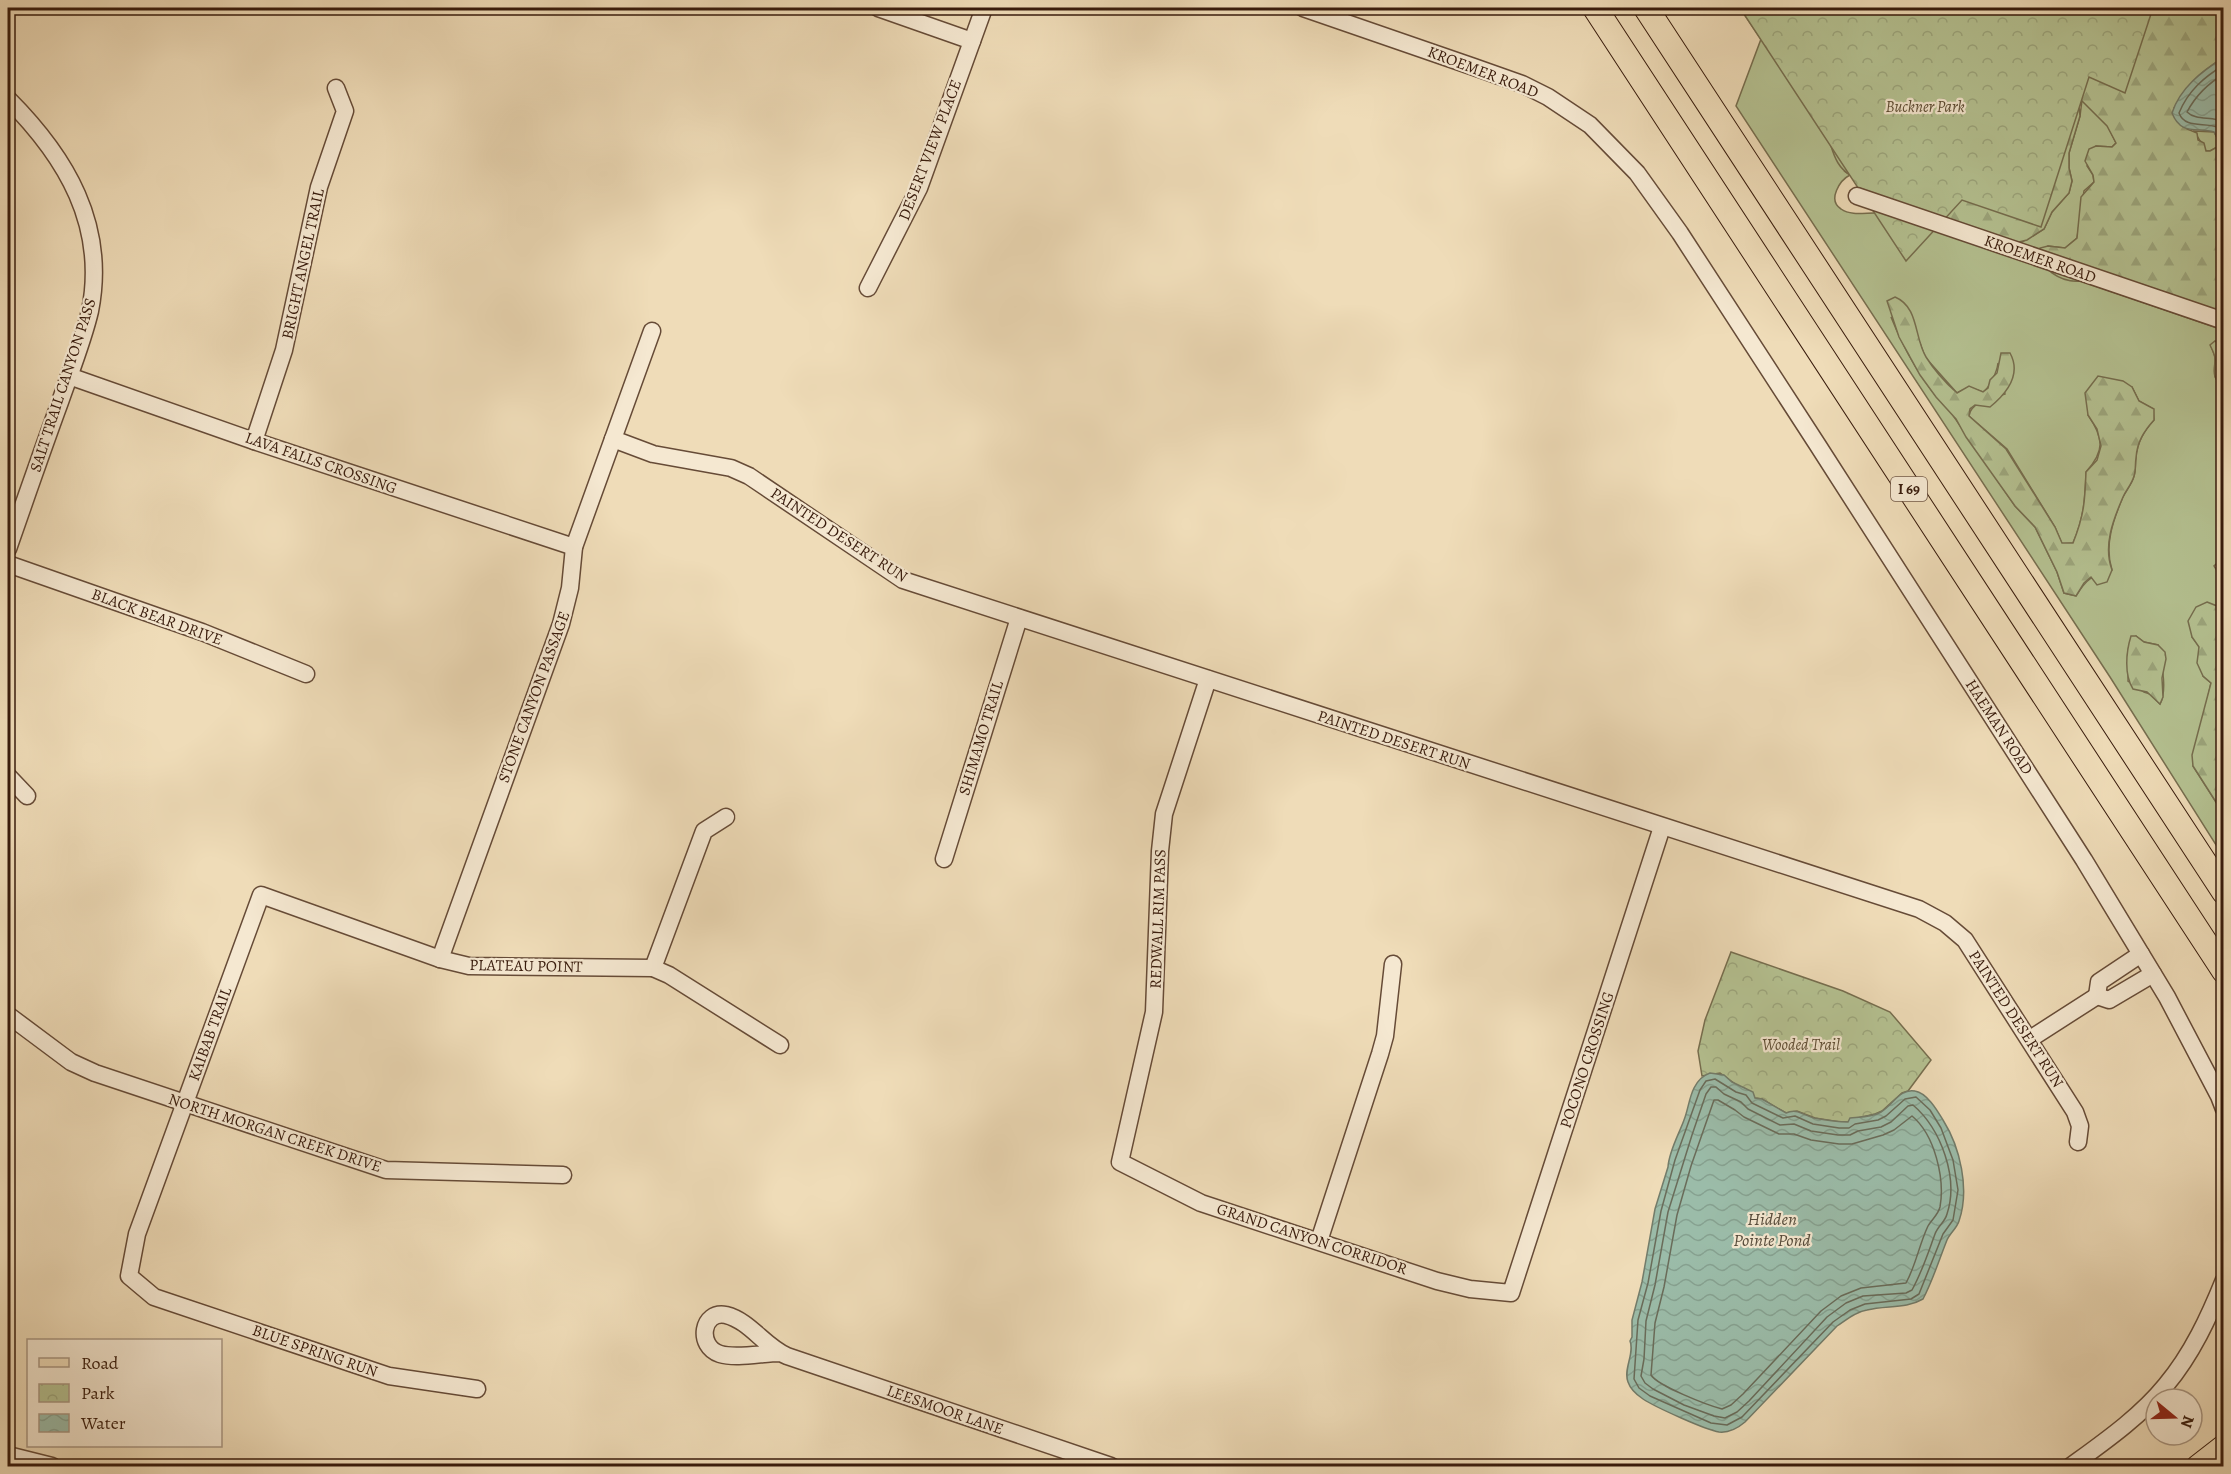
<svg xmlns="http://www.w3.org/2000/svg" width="2231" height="1474" font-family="Alegreya,serif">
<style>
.green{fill:#b5c292;stroke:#766e4f;stroke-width:1.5;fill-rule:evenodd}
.forest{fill:url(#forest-firs);stroke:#766e4f;stroke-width:1.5}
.park{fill:url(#park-crowns);stroke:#766e4f;stroke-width:1.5}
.water{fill:url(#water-waves);stroke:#737c6a;stroke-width:1.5}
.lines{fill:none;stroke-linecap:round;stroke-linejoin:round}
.shore{stroke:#6a6c5a;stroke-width:1.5}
.minor-casing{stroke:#664b37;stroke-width:19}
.major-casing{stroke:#381b0c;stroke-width:23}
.highway-casing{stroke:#381b0c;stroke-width:26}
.minor{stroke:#f5e8d1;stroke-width:16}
.major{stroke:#efdcb8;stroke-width:21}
.highway{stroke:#efdcb8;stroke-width:24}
.labels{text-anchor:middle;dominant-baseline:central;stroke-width:4.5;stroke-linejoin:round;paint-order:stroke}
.shield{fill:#f5e8d1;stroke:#715847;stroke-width:1.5}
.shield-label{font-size:15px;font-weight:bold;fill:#381b0c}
.street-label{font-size:16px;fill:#381b0c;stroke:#f5e8d1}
.park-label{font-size:16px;font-style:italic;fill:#5e4d34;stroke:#f5e8d1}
.water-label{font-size:18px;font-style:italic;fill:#564b3b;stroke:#f5e8d1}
</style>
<defs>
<pattern id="forest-firs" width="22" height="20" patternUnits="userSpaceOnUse" patternTransform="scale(1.5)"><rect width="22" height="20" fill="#b5c292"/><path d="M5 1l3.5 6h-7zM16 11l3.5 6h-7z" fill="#9ca67d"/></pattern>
<pattern id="park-crowns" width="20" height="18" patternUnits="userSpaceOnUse" patternTransform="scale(1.5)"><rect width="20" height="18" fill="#b5c292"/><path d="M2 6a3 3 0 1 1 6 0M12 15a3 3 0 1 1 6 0" fill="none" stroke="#9ca67d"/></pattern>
<pattern id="water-waves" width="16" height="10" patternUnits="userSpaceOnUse" patternTransform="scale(1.5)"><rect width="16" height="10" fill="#9bbca9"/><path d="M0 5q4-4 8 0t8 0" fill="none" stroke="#86a190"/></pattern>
</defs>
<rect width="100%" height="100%" fill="#efdcb8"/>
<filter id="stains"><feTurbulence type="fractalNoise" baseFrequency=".00333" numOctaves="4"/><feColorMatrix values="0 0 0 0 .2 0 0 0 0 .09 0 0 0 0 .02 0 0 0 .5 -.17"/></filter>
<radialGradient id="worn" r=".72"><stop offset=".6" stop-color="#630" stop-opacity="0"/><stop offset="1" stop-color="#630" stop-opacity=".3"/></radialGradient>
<!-- green -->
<g class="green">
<path d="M1740 8 1991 206 1844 171 1850 175C1840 180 1827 200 1841 209 1854 218 1872 210 1886 214 1940 229 1992 250 2045 267 2056 276 2067 282 2081 281L2223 330V346L2221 344 2211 345C2212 350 2215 354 2215 359 2215 370 2211 379 2223 385 2223 408 2220 433 2224 456L2223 558 2214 566 2219 574 2223 575V612L2217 606 2192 637 2199 646 2203 676 2211 683 2193 766 2223 813V856L2110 677 1736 106 1761 39ZM1891 317 1920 343 1925 357 1957 393 1969 387 1983 392C1990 387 1997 372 1998 363L2005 394C1992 399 1971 401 1969 416L2007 449 2055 527 2062 544 2073 543C2084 516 2085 501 2086 472 2105 451 2104 438 2088 415L2132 387 2139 401 2153 409 2154 420C2144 431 2137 442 2136 458 2135 464 2136 470 2134 476 2132 484 2126 490 2123 497 2113 520 2104 546 2112 570 2092 576 2087 578 2076 596L2064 593 2057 572 2035 527 2015 506 1948 408C1924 387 1903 347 1891 317ZM2136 636 2144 642 2158 645C2161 661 2168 690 2160 704L2150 694 2144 692 2128 681C2129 665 2123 646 2136 636Z"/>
<polygon points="2082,100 2108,126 2116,143 2112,147 2096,146 2087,166 2093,175 2094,182 2084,191 2077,238 2065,248 2048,246 2039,252 2010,242 2022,242 2044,229 2052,212 2069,193 2072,181 2069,168 2069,153 2080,116"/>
<polygon points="2194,131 2214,132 2221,145 2210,151 2206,151"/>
</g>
<!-- forest -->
<g class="forest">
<path d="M2095 8H2223V58C2198 74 2190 83 2174 108L2187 129 2197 133 2198 140 2204 143 2206 151H2210L2221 145 2223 149V328L2081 281C2062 283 2037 269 2040 248L2048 246 2065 248 2077 238 2081 197 2094 182 2093 175 2085 161 2089 149 2096 146 2112 147 2116 143 2107 126 2082 101 2079 107 2080 116 2069 153V168L2072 181 2069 193 2052 212 2044 229 2027 240 2015 243 1953 221 1850 175C1839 168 1835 159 1831 146L1907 188Z"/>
<path d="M1895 297C1919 307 1914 337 1926 357 1934 370 1946 383 1957 393L1969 386 1983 392 1988 388 1990 380 1997 373 2001 353H2010C2022 375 2006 394 1990 407L1975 405 1970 409 1969 416 2006 449 2055 527 2062 543H2073C2084 516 2085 501 2086 472L2097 460 2101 446 2097 429 2088 415 2085 393 2098 376 2123 381 2132 387 2139 401 2154 409V420C2144 431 2137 442 2136 458 2135 464 2136 470 2134 476 2132 484 2126 490 2123 497 2113 520 2103 546 2112 570L2107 582 2097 585 2091 577 2084 583 2076 596 2064 593 2057 572 2035 527 2015 506 1966 437 1956 419 1936 397 1920 375 1899 337 1887 301Z"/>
<path d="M2215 341 2223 346V385C2211 379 2215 370 2215 359 2215 354 2212 350 2210 345Z"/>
<polygon points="2207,602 2217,606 2223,612 2223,813 2193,766 2192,755 2211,683 2203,676 2197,663 2199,647 2192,637 2188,621 2196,607"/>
<path d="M2131 636H2136L2144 642 2158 645 2165 652 2166 659 2162 678 2163 697 2160 704 2147 692 2133 689C2124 675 2126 652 2131 636Z"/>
</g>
<!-- park -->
<g class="park">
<polygon points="1740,8 2153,8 2125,93 2089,77 2041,227 1962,200 1906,261"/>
<polygon points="1731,952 1843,991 1890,1012 1931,1060 1908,1091 1902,1093 1882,1111 1875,1114 1858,1118 1848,1122 1840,1122 1815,1118 1797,1111 1786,1113 1762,1099 1755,1098 1746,1089 1738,1086 1720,1073 1702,1076 1698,1051 1705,1020"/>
</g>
<!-- water -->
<g class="water">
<path d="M2223 58V149L2214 132C2197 127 2181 136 2172 113 2180 88 2202 71 2223 58Z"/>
<path d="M1710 1073 1724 1075 1732 1082 1753 1092 1755 1098 1762 1099 1786 1113C1797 1108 1803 1115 1814 1118 1825 1120 1837 1122 1848 1122L1850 1118C1860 1117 1873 1117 1881 1112 1893 1105 1900 1088 1915 1091 1927 1093 1937 1110 1943 1120 1960 1147 1970 1189 1959 1221 1957 1228 1950 1233 1947 1240 1939 1260 1933 1280 1923 1299 1906 1309 1886 1305 1867 1310 1855 1312 1846 1320 1837 1326L1745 1422C1738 1428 1729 1433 1719 1432 1706 1430 1655 1407 1643 1399 1637 1395 1630 1388 1628 1382 1623 1369 1635 1353 1630 1341L1632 1337V1320L1642 1282 1655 1209 1668 1167C1669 1151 1679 1134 1684 1120 1688 1110 1689 1098 1694 1088 1698 1080 1702 1076 1710 1073Z"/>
</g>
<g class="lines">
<!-- shore -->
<g class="shore">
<path d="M2224 65C2204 77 2188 91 2179 113 2185 129 2204 122 2217 127L2224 136"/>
<path d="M2224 74C2207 84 2196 95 2187 112 2196 121 2212 116 2224 122"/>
<polygon points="1715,1079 1736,1092 1746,1095 1752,1103 1783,1118 1795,1116 1813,1124 1839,1128 1849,1128 1855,1124 1878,1120 1886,1116 1905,1099 1916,1097 1930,1110 1941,1128 1953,1160 1958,1190 1953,1220 1943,1234 1919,1294 1911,1299 1865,1304 1850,1310 1833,1322 1742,1417 1727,1425 1711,1423 1650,1396 1639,1388 1634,1379 1638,1320 1648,1283 1661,1211 1675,1160 1700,1090 1706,1081"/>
<path d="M1711 1087H1716L1724 1094 1741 1102 1748 1109 1780 1125 1794 1124 1811 1131 1838 1135H1850L1858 1131 1881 1127 1891 1122 1908 1106 1913 1105C1941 1129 1959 1178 1947 1214 1945 1222 1938 1226 1935 1234 1928 1253 1922 1272 1912 1290L1906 1293 1863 1296 1846 1303 1827 1317 1749 1401 1737 1412 1725 1418 1714 1416 1684 1405 1653 1389 1645 1383 1641 1376 1644 1359 1646 1321 1655 1285 1668 1212 1692 1135 1706 1094Z"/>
<path d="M1714 1100H1718L1735 1110 1744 1117 1779 1134H1794L1811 1140 1839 1144H1852L1883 1135 1894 1130 1912 1116C1935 1135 1945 1179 1940 1207 1938 1215 1932 1219 1928 1226 1919 1245 1916 1265 1906 1283L1861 1288 1841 1296 1821 1311 1743 1394 1731 1405 1722 1409C1707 1405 1658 1386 1651 1375L1655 1323 1664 1287 1677 1215 1691 1166Z"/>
</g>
<defs>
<g id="minor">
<polyline points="878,8 972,41"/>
<polyline points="1303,8 1474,67 1522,84 1548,97 1590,125 1637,173 1680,233 1817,444 2084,860 2167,997 2219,1096 2224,1109"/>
<path d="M8 99C66 157 107 225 90 311 83 341 70 373 60 402 42 451 25 500 8 549"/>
<polyline points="1857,196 2224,321"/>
<polyline points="868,288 919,188 984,8"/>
<polyline points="69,376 254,441 574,547"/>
<polyline points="613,439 653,454 731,468 749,476 903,580 1919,909 1945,923 1965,940 2075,1112 2080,1126 2078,1142"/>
<polyline points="254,441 284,350 319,187 345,111 336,88"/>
<polyline points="8,564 202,632 306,674"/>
<polyline points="1208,679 1164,814 1160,851 1154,1012 1120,1162 1201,1203 1437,1281 1470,1289 1511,1293 1662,827"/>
<polyline points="8,776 27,796"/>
<polyline points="944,859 1019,618"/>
<polyline points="440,959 561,624 570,588 574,547 652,331"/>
<polyline points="653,968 704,831 726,817"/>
<polyline points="2097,996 2099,982 2141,954"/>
<polyline points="2097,996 2109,1000 2153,974"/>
<polyline points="8,1015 71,1062 95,1073 386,1170 563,1175"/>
<polyline points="2030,1039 2097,996"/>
<polyline points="1319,1241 1380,1054 1385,1036 1393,964"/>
<path d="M780 1353C763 1353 736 1359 720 1354 696 1346 702 1310 726 1315 750 1321 764 1346 787 1356L1111 1466"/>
<polyline points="477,1389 389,1376 154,1297 129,1276 137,1234 261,895 440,959 469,966 653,968 669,975 780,1045"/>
<polyline points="8,1455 52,1466"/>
<path d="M2071 1466C2104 1442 2140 1417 2166 1385 2192 1354 2209 1317 2224 1280"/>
</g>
<polyline id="major" points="2197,1466 2224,1445"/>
<g id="highway">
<polyline points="1595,8 2224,971"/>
<polyline points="1646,8 2224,892"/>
</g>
</defs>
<!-- minor casing -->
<use href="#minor" class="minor-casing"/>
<!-- major casing -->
<use href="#major" class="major-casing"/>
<!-- highway casing -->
<use href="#highway" class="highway-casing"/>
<!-- minor -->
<use href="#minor" class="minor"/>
<!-- major -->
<use href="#major" class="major"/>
<!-- highway -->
<use href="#highway" class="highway"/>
</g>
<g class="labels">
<!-- shield labels -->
<rect class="shield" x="1891" y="477" width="36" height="24" rx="4.5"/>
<g class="shield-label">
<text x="1909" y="489">I 69</text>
</g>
<!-- street labels -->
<g class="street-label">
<text transform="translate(1483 72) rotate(21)">KROEMER ROAD</text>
<text transform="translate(930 150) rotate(-69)">DESERT VIEW PLACE</text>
<text transform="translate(2040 259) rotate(19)">KROEMER ROAD</text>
<text transform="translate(303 264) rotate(-78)">BRIGHT ANGEL TRAIL</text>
<text transform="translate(63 385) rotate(-72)">SALT TRAIL CANYON PASS</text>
<text transform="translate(321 463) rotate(19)">LAVA FALLS CROSSING</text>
<text transform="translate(839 535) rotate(33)">PAINTED DESERT RUN</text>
<text transform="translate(157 617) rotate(20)">BLACK BEAR DRIVE</text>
<text transform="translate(534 697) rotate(-70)">STONE CANYON PASSAGE</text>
<text transform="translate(1999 727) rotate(57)">HAEMAN ROAD</text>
<text transform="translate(981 738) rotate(-73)">SHIMAMO TRAIL</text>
<text transform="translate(1394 740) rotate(18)">PAINTED DESERT RUN</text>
<text transform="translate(1158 919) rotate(-88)">REDWALL RIM PASS</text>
<text transform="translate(526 966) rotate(1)">PLATEAU POINT</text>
<text transform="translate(2016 1019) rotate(57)">PAINTED DESERT RUN</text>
<text transform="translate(210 1034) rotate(-70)">KAIBAB TRAIL</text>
<text transform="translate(1587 1060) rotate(-72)">POCONO CROSSING</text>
<text transform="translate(275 1133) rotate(18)">NORTH MORGAN CREEK DRIVE</text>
<text transform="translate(1312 1239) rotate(18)">GRAND CANYON CORRIDOR</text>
<text transform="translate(315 1351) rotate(19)">BLUE SPRING RUN</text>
<text transform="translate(945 1410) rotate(19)">LEESMOOR LANE</text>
</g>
<!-- park labels -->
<g class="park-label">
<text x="1925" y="107">Buckner Park</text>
<text x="1801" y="1045">Wooded Trail</text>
</g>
<!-- water labels -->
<g class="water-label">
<text x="1772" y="1219">Hidden<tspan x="1772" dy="21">Pointe Pond</tspan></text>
</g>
</g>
<!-- margin -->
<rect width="2231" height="1474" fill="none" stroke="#efdcb8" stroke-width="30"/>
<rect x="9" y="9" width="2213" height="1456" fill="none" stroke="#381b0c" stroke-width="3"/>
<rect x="15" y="15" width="2201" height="1444" fill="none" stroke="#381b0c" stroke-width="1.5"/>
<!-- legend -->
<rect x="27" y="1339" width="195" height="108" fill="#f5e8d1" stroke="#a99682" stroke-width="1.5"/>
<rect x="39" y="1358" width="30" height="9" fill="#efdcb8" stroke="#a99682" stroke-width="1.5"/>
<text x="81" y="1369" font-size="18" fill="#381b0c">Road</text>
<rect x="39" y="1384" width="30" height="18" fill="url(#park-crowns)" stroke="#a99682" stroke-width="1.5"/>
<text x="81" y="1399" font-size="18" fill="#381b0c">Park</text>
<rect x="39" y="1414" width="30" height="18" fill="url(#water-waves)" stroke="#a99682" stroke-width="1.5"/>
<text x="81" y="1429" font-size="18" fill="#381b0c">Water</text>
<!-- north arrow -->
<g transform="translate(2174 1417) rotate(109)"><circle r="28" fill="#f5e8d1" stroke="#a99682" stroke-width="1.5"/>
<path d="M0-4.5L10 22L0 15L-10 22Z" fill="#8f2418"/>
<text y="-9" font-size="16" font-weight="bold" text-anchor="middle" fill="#381b0c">N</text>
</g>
<rect width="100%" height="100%" filter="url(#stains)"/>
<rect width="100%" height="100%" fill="url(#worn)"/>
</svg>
